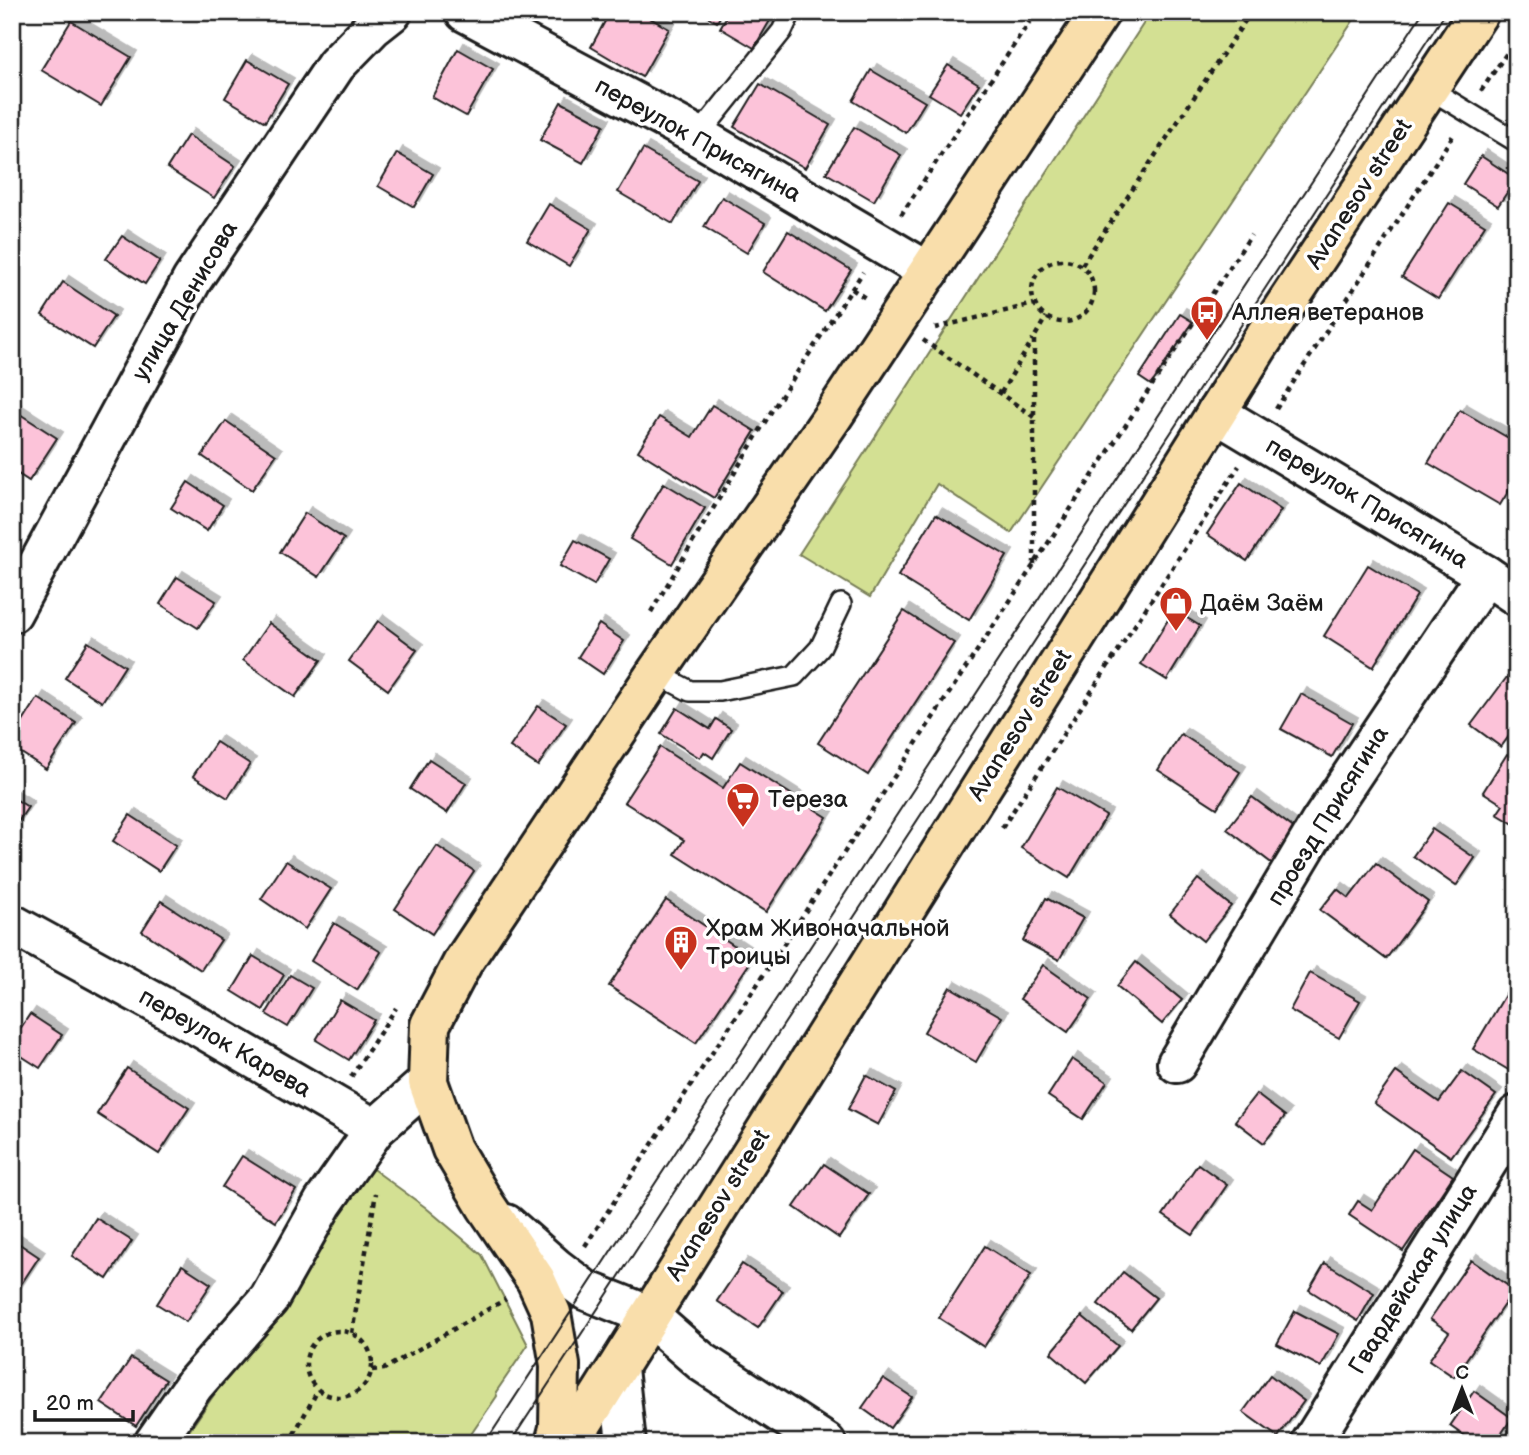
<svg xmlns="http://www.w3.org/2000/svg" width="1529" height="1455" font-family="'Balsamiq Sans',sans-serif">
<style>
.green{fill:#d3e093;stroke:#787e58;stroke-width:2}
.building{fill:#fcc3d9;stroke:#1c1c1c;stroke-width:2;filter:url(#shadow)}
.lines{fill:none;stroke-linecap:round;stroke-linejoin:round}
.lane-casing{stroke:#1c1c1c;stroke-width:24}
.street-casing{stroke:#1c1c1c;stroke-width:44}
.highway-casing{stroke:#1c1c1c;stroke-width:44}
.path{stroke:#1c1c1c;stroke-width:4.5;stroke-dasharray:5 5;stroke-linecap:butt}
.lane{stroke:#fff;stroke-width:19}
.street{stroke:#fff;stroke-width:38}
.highway{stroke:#f9deab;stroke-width:38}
.tram{stroke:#1c1c1c;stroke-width:2}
.labels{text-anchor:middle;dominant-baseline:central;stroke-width:7;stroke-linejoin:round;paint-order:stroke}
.street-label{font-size:24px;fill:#1c1c1c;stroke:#fff}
.poi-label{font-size:24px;fill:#1c1c1c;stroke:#fff;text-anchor:start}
</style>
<defs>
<filter id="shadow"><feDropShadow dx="6" dy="-6" stdDeviation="0" flood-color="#0004"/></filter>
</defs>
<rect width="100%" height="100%" fill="#fff"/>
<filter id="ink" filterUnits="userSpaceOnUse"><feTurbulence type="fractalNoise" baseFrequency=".0143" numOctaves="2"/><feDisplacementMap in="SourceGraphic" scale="14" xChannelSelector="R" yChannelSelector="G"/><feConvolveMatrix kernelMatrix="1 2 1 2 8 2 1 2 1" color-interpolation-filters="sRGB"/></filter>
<g filter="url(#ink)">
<!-- green -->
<g class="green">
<polygon points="1151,12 1359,12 1011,533 937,484 870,597 799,554"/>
<polygon points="370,1167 425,1207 482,1255 528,1345 496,1392 497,1396 465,1443 181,1443"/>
</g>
<!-- building -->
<g class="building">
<polygon points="610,12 639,12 669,29 642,77 591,47"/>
<polygon points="700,12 723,12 717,22"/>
<polygon points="729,12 775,12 754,48 720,28"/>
<polygon points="71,21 131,57 101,106 41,70"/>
<polygon points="458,49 493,69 466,116 432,97"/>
<polygon points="247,60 288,84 265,122 225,98"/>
<polygon points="948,65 979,84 960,113 929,94"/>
<polygon points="871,70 925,102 906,133 853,101"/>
<polygon points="760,84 830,125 805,168 734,127"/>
<polygon points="561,102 604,125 583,163 540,140"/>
<polygon points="854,127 901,155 874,201 826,173"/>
<polygon points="188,135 235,166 214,198 167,168"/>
<polygon points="643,149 698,181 673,224 618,192"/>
<polygon points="397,153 433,174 414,207 378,186"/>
<polygon points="1481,156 1516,179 1498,206 1463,184"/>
<polygon points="722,197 765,223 747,253 704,227"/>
<polygon points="1449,203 1485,225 1438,299 1402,277"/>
<polygon points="549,204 591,229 569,266 527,241"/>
<polygon points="788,231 851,270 825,311 763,272"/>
<polygon points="122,236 160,261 145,284 106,259"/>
<polygon points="63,282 114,316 93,348 42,315"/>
<polygon points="1180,314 1193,322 1151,385 1139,377"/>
<polygon points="712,405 755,431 714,498 638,451 659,417 692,437"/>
<polygon points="12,409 57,438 29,481 12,470"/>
<polygon points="1460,410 1517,443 1517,477 1500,505 1428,463"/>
<polygon points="226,421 276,455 252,490 202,456"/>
<polygon points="188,482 223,505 207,531 171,508"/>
<polygon points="664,483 705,508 672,564 630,539"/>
<polygon points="1241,483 1281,510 1247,561 1207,534"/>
<polygon points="305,513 344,539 319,577 280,552"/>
<polygon points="936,514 1007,556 969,620 898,576"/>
<polygon points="575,540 609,559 594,585 560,566"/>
<polygon points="1368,565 1417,595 1373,667 1324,636"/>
<polygon points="177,577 216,601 198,628 160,604"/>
<polygon points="1174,610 1200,626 1167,680 1141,664"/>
<polygon points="904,611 954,643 868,775 818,743"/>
<polygon points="378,621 417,650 388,690 349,661"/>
<polygon points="269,623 321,660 295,697 243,660"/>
<polygon points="599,624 624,641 603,674 578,657"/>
<polygon points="88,642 125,666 102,702 65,678"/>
<polygon points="1507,677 1517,684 1517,725 1501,747 1471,725"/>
<polygon points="1301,694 1352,723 1332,757 1281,729"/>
<polygon points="38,698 76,723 46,769 12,747 12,739"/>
<polygon points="538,706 566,724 538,766 510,747"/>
<polygon points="677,708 710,729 716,719 731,729 713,758 704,752 700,758 661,734"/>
<polygon points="1181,734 1240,772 1217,808 1158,770"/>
<polygon points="216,742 250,764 228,798 193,776"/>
<polygon points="660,747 723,788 740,762 827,817 766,912 675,854 684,840 624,802"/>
<polygon points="1507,754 1517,760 1517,826 1497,814 1503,805 1483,792"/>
<polygon points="429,759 466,783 447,813 410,789"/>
<polygon points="1057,787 1106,816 1069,878 1021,848"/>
<polygon points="12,797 28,807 12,831"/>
<polygon points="1252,797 1299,832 1274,865 1227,829"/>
<polygon points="130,815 176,845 159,871 113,841"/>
<polygon points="1432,829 1475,858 1456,886 1413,856"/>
<polygon points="437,846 474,871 432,934 395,909"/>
<polygon points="286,861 331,889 305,929 261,899"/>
<polygon points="1376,863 1428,902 1386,959 1320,910 1337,889 1349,898"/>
<polygon points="1198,879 1231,906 1203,941 1170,914"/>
<polygon points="1046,898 1083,918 1059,960 1023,941"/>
<polygon points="666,900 753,958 696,1043 609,986"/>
<polygon points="161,901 221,940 201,970 142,931"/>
<polygon points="334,923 381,952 357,990 311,961"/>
<polygon points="253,956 284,975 263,1010 232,991"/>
<polygon points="1136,962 1182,1000 1162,1024 1117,986"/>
<polygon points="1043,965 1091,999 1068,1032 1020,999"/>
<polygon points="1310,973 1360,1001 1339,1038 1290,1010"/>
<polygon points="290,975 312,988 288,1027 266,1014"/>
<polygon points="1511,985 1517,989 1517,1075 1473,1049"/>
<polygon points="950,987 1002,1017 976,1062 924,1032"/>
<polygon points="340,1000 374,1020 349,1060 316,1040"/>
<polygon points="30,1014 62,1035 40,1068 12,1050 12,1041"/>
<polygon points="1072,1059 1107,1082 1083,1119 1048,1096"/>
<polygon points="127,1068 189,1108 159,1154 97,1114"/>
<polygon points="1462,1071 1496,1095 1451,1157 1374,1103 1396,1072 1439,1102"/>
<polygon points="866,1075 896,1092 878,1125 848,1109"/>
<polygon points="1256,1094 1285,1116 1264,1143 1235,1121"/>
<polygon points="1413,1149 1453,1176 1403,1251 1349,1215 1358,1201 1372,1210"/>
<polygon points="242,1156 296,1190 276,1222 222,1187"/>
<polygon points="824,1164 869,1194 839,1238 794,1207"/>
<polygon points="1198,1164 1227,1185 1193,1235 1163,1215"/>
<polygon points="96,1218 132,1241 107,1279 72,1256"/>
<polygon points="12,1239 39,1257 12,1298"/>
<polygon points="985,1246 1031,1275 984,1347 939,1318"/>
<polygon points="1471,1260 1514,1290 1454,1377 1429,1360 1449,1332 1430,1319"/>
<polygon points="1325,1263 1374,1293 1358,1321 1309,1290"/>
<polygon points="742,1264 783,1291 758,1328 717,1301"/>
<polygon points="182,1265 211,1284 186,1322 157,1304"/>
<polygon points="1123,1272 1156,1298 1131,1329 1098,1304"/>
<polygon points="1295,1311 1339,1334 1321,1367 1277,1344"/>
<polygon points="1082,1316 1118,1346 1086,1383 1051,1353"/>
<polygon points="131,1358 166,1380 136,1426 101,1403"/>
<polygon points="1270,1375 1304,1401 1278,1437 1243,1412"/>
<polygon points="883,1378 912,1397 890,1428 862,1408"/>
<polygon points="1474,1391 1512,1418 1495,1443 1474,1443 1450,1426"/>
</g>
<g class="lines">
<defs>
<g id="lane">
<polyline points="1428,88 1517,142"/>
<polyline points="698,136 782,31 791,12"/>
<polyline points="656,673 690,691 720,691 794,676 820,648 841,604"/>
</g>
<g id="street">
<polyline points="465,12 698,136 929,272"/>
<polyline points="1216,413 1486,575 1517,596"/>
<polyline points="12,613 192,280 336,65 373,27 392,12"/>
<polyline points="12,924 198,1026 375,1129"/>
<polyline points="1177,1063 1320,823 1486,575"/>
<polyline points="506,1224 556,1268 585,1290 648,1315 702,1362 826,1443"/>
<polyline points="618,1368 626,1443"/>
<polyline points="154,1443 194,1385 269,1299 323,1203 375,1129 428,1082"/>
<polyline points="1311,1443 1517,1115"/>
</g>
<g id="highway">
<polyline points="555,1443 559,1428 560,1365 551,1313 536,1280 486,1206 452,1149 428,1082 430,1025 463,962 656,673 833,416 1100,12"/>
<polyline points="570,1443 1259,345 1479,12"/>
</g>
</defs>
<!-- lane casing -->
<use href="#lane" class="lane-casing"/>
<!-- street casing -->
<use href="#street" class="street-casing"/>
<!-- highway casing -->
<use href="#highway" class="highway-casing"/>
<!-- path -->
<g class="path">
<polyline points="1481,91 1517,38"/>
<polyline points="901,215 1036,12"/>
<circle cx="1063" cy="291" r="31"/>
<polyline points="1082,265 1251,12"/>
<polyline points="852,289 867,299"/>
<polyline points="935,328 1034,304"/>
<polyline points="923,340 1034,417"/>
<polyline points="1001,393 1033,339"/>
<polyline points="1276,409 1454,134"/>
<polyline points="1034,565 1034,338 1046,317"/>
<polyline points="651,612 771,412 863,272"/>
<polyline points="1002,828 1239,466"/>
<polyline points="351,1077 396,1008"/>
<polyline points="585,1246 1251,235"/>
<circle cx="339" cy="1364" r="33"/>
<polyline points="352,1333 376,1193"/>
<polyline points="372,1370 384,1369 506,1299"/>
<polyline points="289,1443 318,1390"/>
</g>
<!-- lane -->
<use href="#lane" class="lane"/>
<!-- street -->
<use href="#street" class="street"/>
<!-- highway -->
<use href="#highway" class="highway"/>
<!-- tram -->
<g class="tram">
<polyline points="485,1443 1423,12"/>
<polyline points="510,1443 1446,12"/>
</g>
</g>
</g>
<!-- icons -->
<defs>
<symbol id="bus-pin" viewBox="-11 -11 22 30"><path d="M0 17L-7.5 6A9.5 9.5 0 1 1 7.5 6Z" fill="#c8321e" stroke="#fff"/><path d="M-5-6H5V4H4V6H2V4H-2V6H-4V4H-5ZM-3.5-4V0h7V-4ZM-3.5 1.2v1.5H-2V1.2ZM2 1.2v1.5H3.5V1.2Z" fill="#fff"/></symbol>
<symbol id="shop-pin" viewBox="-11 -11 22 30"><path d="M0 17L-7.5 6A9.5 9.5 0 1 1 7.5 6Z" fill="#c8321e" stroke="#fff"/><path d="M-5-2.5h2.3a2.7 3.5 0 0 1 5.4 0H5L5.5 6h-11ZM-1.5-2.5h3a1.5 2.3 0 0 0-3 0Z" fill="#fff"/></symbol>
<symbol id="supermarket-pin" viewBox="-11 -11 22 30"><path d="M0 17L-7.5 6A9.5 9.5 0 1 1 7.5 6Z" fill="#c8321e" stroke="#fff"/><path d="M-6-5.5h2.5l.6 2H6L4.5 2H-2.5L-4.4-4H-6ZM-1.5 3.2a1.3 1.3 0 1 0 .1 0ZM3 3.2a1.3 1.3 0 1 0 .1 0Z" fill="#fff"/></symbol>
<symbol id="building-pin" viewBox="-11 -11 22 30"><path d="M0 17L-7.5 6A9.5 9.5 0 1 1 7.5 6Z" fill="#c8321e" stroke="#fff"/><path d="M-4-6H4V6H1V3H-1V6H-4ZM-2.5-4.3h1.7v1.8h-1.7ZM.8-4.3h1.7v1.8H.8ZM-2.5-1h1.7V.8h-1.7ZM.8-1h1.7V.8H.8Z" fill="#fff"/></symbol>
</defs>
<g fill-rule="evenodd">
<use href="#bus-pin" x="1188" y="293" width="38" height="52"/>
<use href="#shop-pin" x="1157" y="584" width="38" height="52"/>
<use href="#supermarket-pin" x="724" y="780" width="38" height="52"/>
<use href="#building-pin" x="662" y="923" width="38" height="52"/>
</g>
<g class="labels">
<!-- street labels -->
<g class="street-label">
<text transform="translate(698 140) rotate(29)">переулок Присягина</text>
<text transform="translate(1359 194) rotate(-57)">Avanesov street</text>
<text transform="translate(185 301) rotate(-59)">улица Денисова</text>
<text transform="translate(1367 503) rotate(31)">переулок Присягина</text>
<text transform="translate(1020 725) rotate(-58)">Avanesov street</text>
<text transform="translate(1328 816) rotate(-58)">проезд Присягина</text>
<text transform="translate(225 1043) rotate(30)">переулок Карева</text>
<text transform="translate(718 1205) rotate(-58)">Avanesov street</text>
<text transform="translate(1413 1279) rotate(-58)">Гвардейская улица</text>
</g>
<!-- poi labels -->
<g class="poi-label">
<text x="1232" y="312">Аллея ветеранов</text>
<text x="1200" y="603">Даём Заём</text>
<text x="768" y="799">Тереза</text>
<text x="706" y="928">Храм Живоначальной<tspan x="706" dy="28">Троицы</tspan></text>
</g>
</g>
<!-- margin -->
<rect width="1529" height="1455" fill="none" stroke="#fff" stroke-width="42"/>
<rect x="21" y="21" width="1487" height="1413" fill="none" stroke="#1c1c1c" stroke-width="2.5" filter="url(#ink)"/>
<!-- north arrow -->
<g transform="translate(1462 1389)" stroke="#ffffff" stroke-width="5" paint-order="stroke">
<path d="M0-5L12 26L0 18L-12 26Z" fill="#1c1c1c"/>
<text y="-10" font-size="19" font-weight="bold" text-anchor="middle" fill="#1c1c1c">С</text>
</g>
<!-- scale -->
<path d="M35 1410v10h98v-10" fill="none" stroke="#1c1c1c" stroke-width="3.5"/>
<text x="46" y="1410" font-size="21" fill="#1c1c1c" stroke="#ffffff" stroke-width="5" paint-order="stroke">20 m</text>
</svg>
